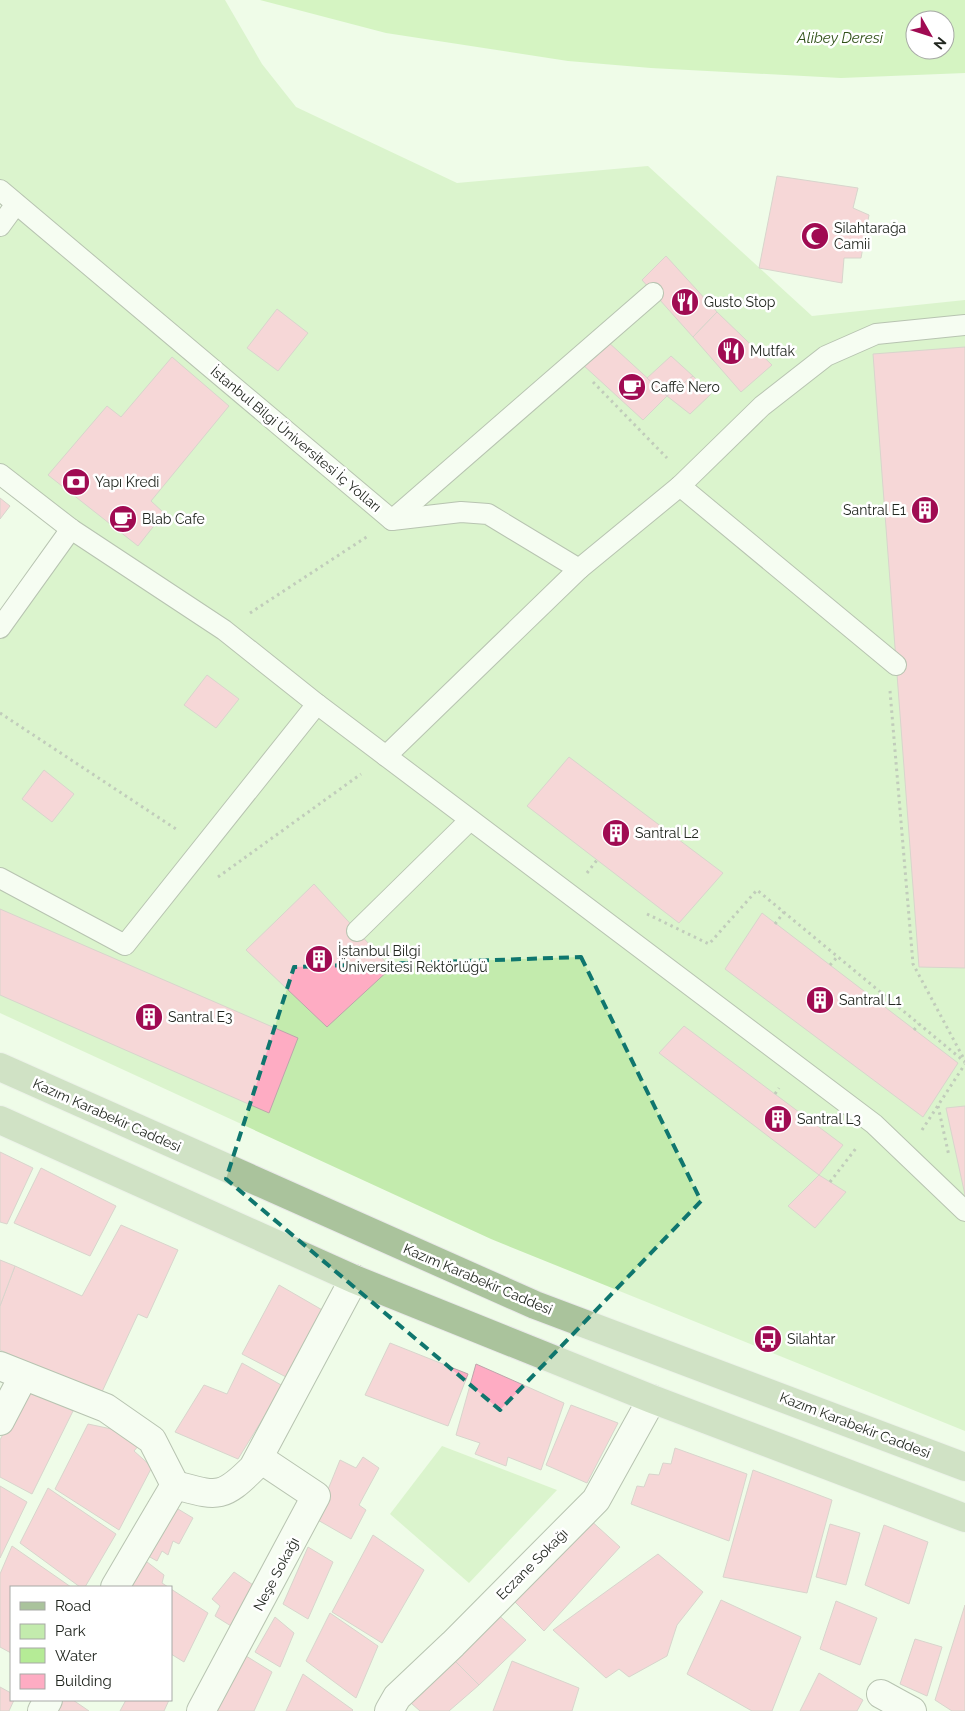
<svg xmlns="http://www.w3.org/2000/svg" width="965" height="1711" font-family="Raleway,sans-serif">
<style>
.green{fill:#c3ebad}
.water{fill:#b5eb96;fill-rule:evenodd}
.building{fill:#feacc3;stroke:#bda5ab}
.lines{fill:none;stroke-linecap:round;stroke-linejoin:round}
.lane-casing{stroke:#75806f;stroke-width:22}
.street-casing{stroke:#75806f;stroke-width:30}
.primary-casing{stroke:#e9e9e9;stroke-width:30}
.path{stroke:#899285;stroke-width:3;stroke-dasharray:2.5 4;stroke-linecap:butt}
.lane{stroke:#fff;stroke-width:20}
.street{stroke:#fff;stroke-width:28}
.primary{stroke:#aac39c;stroke-width:28}
.marked{fill:none;stroke:#0f766e;stroke-width:4;stroke-dasharray:10 6;stroke-linejoin:round}
.labels{text-anchor:middle;dominant-baseline:central;stroke-width:5;stroke-linejoin:round;paint-order:stroke}
.poi-label{font-size:14px;fill:#222720;stroke:#fff;text-anchor:start}
.street-label{font-size:14px;fill:#222720;stroke:#fff}
.water-label{font-size:15px;font-style:italic;fill:#2f5017;stroke:#fff}
</style>
<rect width="100%" height="100%" fill="#effce8"/>
<!-- green -->
<g class="green">
<polygon points="0,0 225,0 262,64 296,107 457,183 648,166 812,316 965,300 965,1431 491,1239 0,1013 0,628 70,529 0,474 0,226 16,204 0,190"/>
<polygon points="442,1446 557,1490 469,1583 390,1514"/>
</g>
<!-- water -->
<path class="water" d="M260 0H965V73L841 78 651 68 568 61 386 33ZM915 20H945V50H915Z"/>
<!-- building -->
<g class="building">
<polygon points="777,176 858,188 853,208 869,215 861,258 844,258 842,283 759,268"/>
<polygon points="666,256 717,312 693,337 642,280"/>
<polygon points="277,309 308,333 278,371 247,348"/>
<polygon points="717,312 772,365 741,392 693,337"/>
<polygon points="607,341 667,396 643,420 582,364"/>
<polygon points="965,347 965,968 919,967 873,354"/>
<polygon points="671,356 693,376 667,396 647,378"/>
<polygon points="172,357 229,406 151,501 164,513 138,546 48,475 107,406 121,417"/>
<polygon points="693,376 711,394 690,414 667,396"/>
<polygon points="0,498 10,506 0,519"/>
<polygon points="207,675 239,699 216,728 184,705"/>
<polygon points="569,757 723,873 679,923 527,806"/>
<polygon points="44,770 74,794 52,822 22,799"/>
<polygon points="314,884 391,968 327,1027 246,950"/>
<polygon points="0,909 298,1038 269,1113 0,995"/>
<polygon points="762,913 958,1063 923,1117 725,969"/>
<polygon points="684,1026 843,1145 819,1175 659,1053"/>
<polygon points="965,1106 965,1195 946,1108"/>
<polygon points="0,1152 33,1168 7,1224 0,1222"/>
<polygon points="41,1168 116,1206 90,1256 14,1223"/>
<polygon points="819,1175 846,1192 815,1228 788,1206"/>
<polygon points="121,1225 178,1250 147,1318 138,1314 101,1394 0,1350 0,1306 15,1266 82,1296"/>
<polygon points="0,1260 15,1266 0,1306"/>
<polygon points="279,1285 324,1311 288,1378 242,1354"/>
<polygon points="390,1343 468,1374 448,1426 365,1395"/>
<polygon points="242,1363 283,1386 238,1459 175,1432 204,1385 227,1394"/>
<polygon points="476,1364 564,1403 541,1470 508,1457 506,1466 475,1454 480,1443 456,1435"/>
<polygon points="27,1387 73,1411 32,1494 0,1477 0,1440"/>
<polygon points="571,1405 618,1423 587,1483 546,1465"/>
<polygon points="88,1424 121,1431 139,1445 134,1451 152,1467 119,1530 55,1489"/>
<polygon points="675,1448 747,1474 729,1541 631,1504 637,1486 644,1487 649,1474 659,1475 663,1463 671,1464"/>
<polygon points="363,1457 379,1468 359,1505 366,1510 351,1539 316,1519 340,1460 356,1468"/>
<polygon points="753,1470 832,1500 807,1593 723,1577"/>
<polygon points="0,1486 27,1502 0,1558"/>
<polygon points="48,1488 116,1534 85,1587 80,1587 20,1543"/>
<polygon points="168,1503 193,1518 179,1544 173,1541 168,1555 162,1551 157,1561 141,1552"/>
<polygon points="588,1518 620,1547 544,1631 509,1596"/>
<polygon points="830,1524 860,1533 846,1585 816,1577"/>
<polygon points="884,1525 928,1542 909,1604 865,1585"/>
<polygon points="373,1535 424,1570 382,1643 332,1612"/>
<polygon points="12,1546 71,1587 11,1587 11,1653 0,1647 0,1574"/>
<polygon points="308,1547 333,1562 308,1619 283,1604"/>
<polygon points="658,1554 703,1592 677,1625 667,1656 629,1677 619,1669 606,1678 553,1630"/>
<polygon points="138,1555 164,1575 162,1583 168,1587 120,1587"/>
<polygon points="234,1572 259,1589 239,1631 215,1616 220,1606 212,1599"/>
<polygon points="171,1589 208,1613 184,1662 171,1654"/>
<polygon points="721,1600 801,1637 772,1711 752,1711 687,1674"/>
<polygon points="836,1601 877,1618 860,1665 820,1649"/>
<polygon points="965,1605 965,1711 952,1711 935,1700"/>
<polygon points="493,1610 526,1640 479,1685 449,1655"/>
<polygon points="330,1613 378,1646 356,1698 306,1661"/>
<polygon points="275,1617 294,1633 280,1667 255,1652"/>
<polygon points="915,1639 942,1647 927,1696 900,1684"/>
<polygon points="238,1651 272,1672 254,1711 209,1711"/>
<polygon points="449,1655 479,1685 449,1711 420,1711 403,1696"/>
<polygon points="512,1661 579,1688 572,1711 493,1711"/>
<polygon points="819,1673 863,1700 857,1711 800,1711"/>
<polygon points="303,1674 353,1710 352,1711 286,1711"/>
<polygon points="0,1687 11,1693 11,1700 14,1700 9,1711 0,1711"/>
<polygon points="54,1700 73,1700 89,1711 56,1711"/>
<polygon points="126,1700 169,1700 164,1711 120,1711"/>
</g>
<g class="lines">
<defs>
<g id="lane">
<polyline points="0,190 392,520 461,512 488,514 579,569 386,756"/>
<polyline points="0,226 16,204"/>
<polyline points="0,474 71,529 224,630 317,704 874,1124 965,1211"/>
<polyline points="680,486 896,665"/>
<polyline points="392,520 653,293"/>
<polyline points="579,569 680,486 762,406 826,356 876,334 965,325"/>
<polyline points="0,628 71,529"/>
<polyline points="0,878 125,945 317,704"/>
<polyline points="357,931 470,820"/>
</g>
<g id="street">
<polyline points="0,1366 106,1408 152,1440 175,1485"/>
<polyline points="0,1421 23,1377"/>
<path d="M115 1587 175 1485C217 1496 221 1500 253 1468L354 1279"/>
<polyline points="881,1694 912,1711"/>
<polyline points="42,1711 48,1700"/>
<polyline points="201,1711 316,1496 259,1458"/>
<polyline points="389,1711 397,1697 453,1644 596,1500 652,1399"/>
</g>
<g id="primary">
<polyline points="0,1067 535,1305 965,1467"/>
<polyline points="0,1120 354,1279 652,1399 965,1518"/>
</g>
</defs>
<!-- lane casing -->
<use href="#lane" class="lane-casing"/>
<!-- street casing -->
<use href="#street" class="street-casing"/>
<!-- primary casing -->
<use href="#primary" class="primary-casing"/>
<!-- path -->
<g class="path">
<polyline points="593,382 667,458"/>
<polyline points="250,613 368,536"/>
<polyline points="890,691 913,964 965,1061"/>
<polyline points="0,713 179,831"/>
<polyline points="587,873 597,860"/>
<polyline points="218,877 361,774"/>
<polyline points="647,914 709,944 757,890 965,1062"/>
<polyline points="775,924 784,912"/>
<polyline points="830,965 838,956"/>
<polyline points="914,1030 919,1024"/>
<polyline points="775,1094 779,1088"/>
<polyline points="938,1106 949,1156"/>
<polyline points="922,1130 965,1064"/>
<polyline points="830,1182 857,1147"/>
</g>
<!-- lane -->
<use href="#lane" class="lane"/>
<!-- street -->
<use href="#street" class="street"/>
<!-- primary -->
<use href="#primary" class="primary"/>
</g>
<!-- marked area -->
<path d="M0 0H965V1711H0ZM581 957 701 1201 500 1410 226 1179 294 967Z" fill="#effce8" fill-opacity=".55" fill-rule="evenodd"/>
<path class="marked" d="M581 957 701 1201 500 1410 226 1179 294 967Z"/>
<!-- icons -->
<defs>
<symbol id="mosque-disc" viewBox="-11 -11 22 22"><circle r="9.5" fill="#a00b52" stroke="#fff"/><path d="M3.5-4.9A6 6 0 1 0 3.5 4.9A5 5 0 1 1 3.5-4.9Z" fill="#fff"/></symbol>
<symbol id="restaurant-disc" viewBox="-11 -11 22 22"><circle r="9.5" fill="#a00b52" stroke="#fff"/><path d="M-5-6h1v4h1v-4h1v4h1v-4h1v5L-1.5 .5V6h-2V.5L-5-1ZM5-6V6H3V1.5H1.5Q1.5-4 5-6Z" fill="#fff"/></symbol>
<symbol id="cafe-disc" viewBox="-11 -11 22 22"><circle r="9.5" fill="#a00b52" stroke="#fff"/><path d="M-5.5-4.5H6V0H3Q3 3.5 0 3.5H-2.5Q-5.5 3.5-5.5 0ZM3-3.2v2h1.7v-2ZM-6 4.5H4V6H-6Z" fill="#fff"/></symbol>
<symbol id="bank-disc" viewBox="-11 -11 22 22"><circle r="9.5" fill="#a00b52" stroke="#fff"/><path d="M-6-4H6V4H-6ZM0-2.3a2.3 2.3 0 1 0 0 4.6a2.3 2.3 0 1 0 0-4.6Z" fill="#fff"/></symbol>
<symbol id="building-disc" viewBox="-11 -11 22 22"><circle r="9.5" fill="#a00b52" stroke="#fff"/><path d="M-4-6H4V6H1V3H-1V6H-4ZM-2.5-4.3h1.7v1.8h-1.7ZM.8-4.3h1.7v1.8H.8ZM-2.5-1h1.7V.8h-1.7ZM.8-1h1.7V.8H.8Z" fill="#fff"/></symbol>
<symbol id="bus-disc" viewBox="-11 -11 22 22"><circle r="9.5" fill="#a00b52" stroke="#fff"/><path d="M-5-6H5V4H4V6H2V4H-2V6H-4V4H-5ZM-3.5-4V0h7V-4ZM-3.5 1.2v1.5H-2V1.2ZM2 1.2v1.5H3.5V1.2Z" fill="#fff"/></symbol>
</defs>
<g fill-rule="evenodd">
<use href="#mosque-disc" x="799" y="220" width="32" height="32"/>
<use href="#restaurant-disc" x="669" y="286" width="32" height="32"/>
<use href="#restaurant-disc" x="715" y="335" width="32" height="32"/>
<use href="#cafe-disc" x="616" y="371" width="32" height="32"/>
<use href="#bank-disc" x="60" y="466" width="32" height="32"/>
<use href="#building-disc" x="909" y="494" width="32" height="32"/>
<use href="#cafe-disc" x="107" y="503" width="32" height="32"/>
<use href="#building-disc" x="600" y="817" width="32" height="32"/>
<use href="#building-disc" x="303" y="943" width="32" height="32"/>
<use href="#building-disc" x="804" y="984" width="32" height="32"/>
<use href="#building-disc" x="133" y="1001" width="32" height="32"/>
<use href="#building-disc" x="762" y="1103" width="32" height="32"/>
<use href="#bus-disc" x="752" y="1323" width="32" height="32"/>
</g>
<g class="labels">
<!-- poi labels -->
<g class="poi-label">
<text x="834" y="228">Silahtarağa<tspan x="834" dy="16">Camii</tspan></text>
<text x="704" y="302">Gusto Stop</text>
<text x="750" y="351">Mutfak</text>
<text x="651" y="387">Caffè Nero</text>
<text x="95" y="482">Yapı Kredi</text>
<text x="906" y="510" text-anchor="end">Santral E1</text>
<text x="142" y="519">Blab Cafe</text>
<text x="635" y="833">Santral L2</text>
<text x="338" y="951">İstanbul Bilgi<tspan x="338" dy="16">Üniversitesi Rektörlüğü</tspan></text>
<text x="839" y="1000">Santral L1</text>
<text x="168" y="1017">Santral E3</text>
<text x="797" y="1119">Santral L3</text>
<text x="787" y="1339">Silahtar</text>
</g>
<!-- street labels -->
<g class="street-label">
<text transform="translate(296 439) rotate(40)">İstanbul Bilgi Üniversitesi İç Yolları</text>
<text transform="translate(107 1115) rotate(24)">Kazım Karabekir Caddesi</text>
<text transform="translate(478 1279) rotate(23)">Kazım Karabekir Caddesi</text>
<text transform="translate(855 1425) rotate(21)">Kazım Karabekir Caddesi</text>
<text transform="translate(532 1564) rotate(-45)">Eczane Sokağı</text>
<text transform="translate(276 1574) rotate(-62)">Neşe Sokağı</text>
</g>
<!-- water labels -->
<g class="water-label">
<text x="840" y="38">Alibey Deresi</text>
</g>
</g>
<!-- legend -->
<rect x="10" y="1586" width="162" height="115" fill="#ffffff" stroke="#a7a9a6"/>
<rect x="20" y="1602" width="25" height="8" fill="#aac39c" stroke="#a7a9a6"/>
<text x="55" y="1611" font-size="15" fill="#222720">Road</text>
<rect x="20" y="1624" width="25" height="15" fill="#c3ebad" stroke="#a7a9a6"/>
<text x="55" y="1636" font-size="15" fill="#222720">Park</text>
<rect x="20" y="1648" width="25" height="15" fill="#b5eb96" stroke="#a7a9a6"/>
<text x="55" y="1661" font-size="15" fill="#222720">Water</text>
<rect x="20" y="1674" width="25" height="15" fill="#feacc3" stroke="#a7a9a6"/>
<text x="55" y="1686" font-size="15" fill="#222720">Building</text>
<!-- north arrow -->
<g transform="translate(930 35) rotate(129)"><circle r="24" fill="#ffffff" stroke="#a7a9a6"/>
<path d="M0-4L9 19L0 12L-9 19Z" fill="#a00b52"/>
<text y="-8" font-size="14" font-weight="bold" text-anchor="middle" fill="#222720">N</text>
</g>
</svg>
